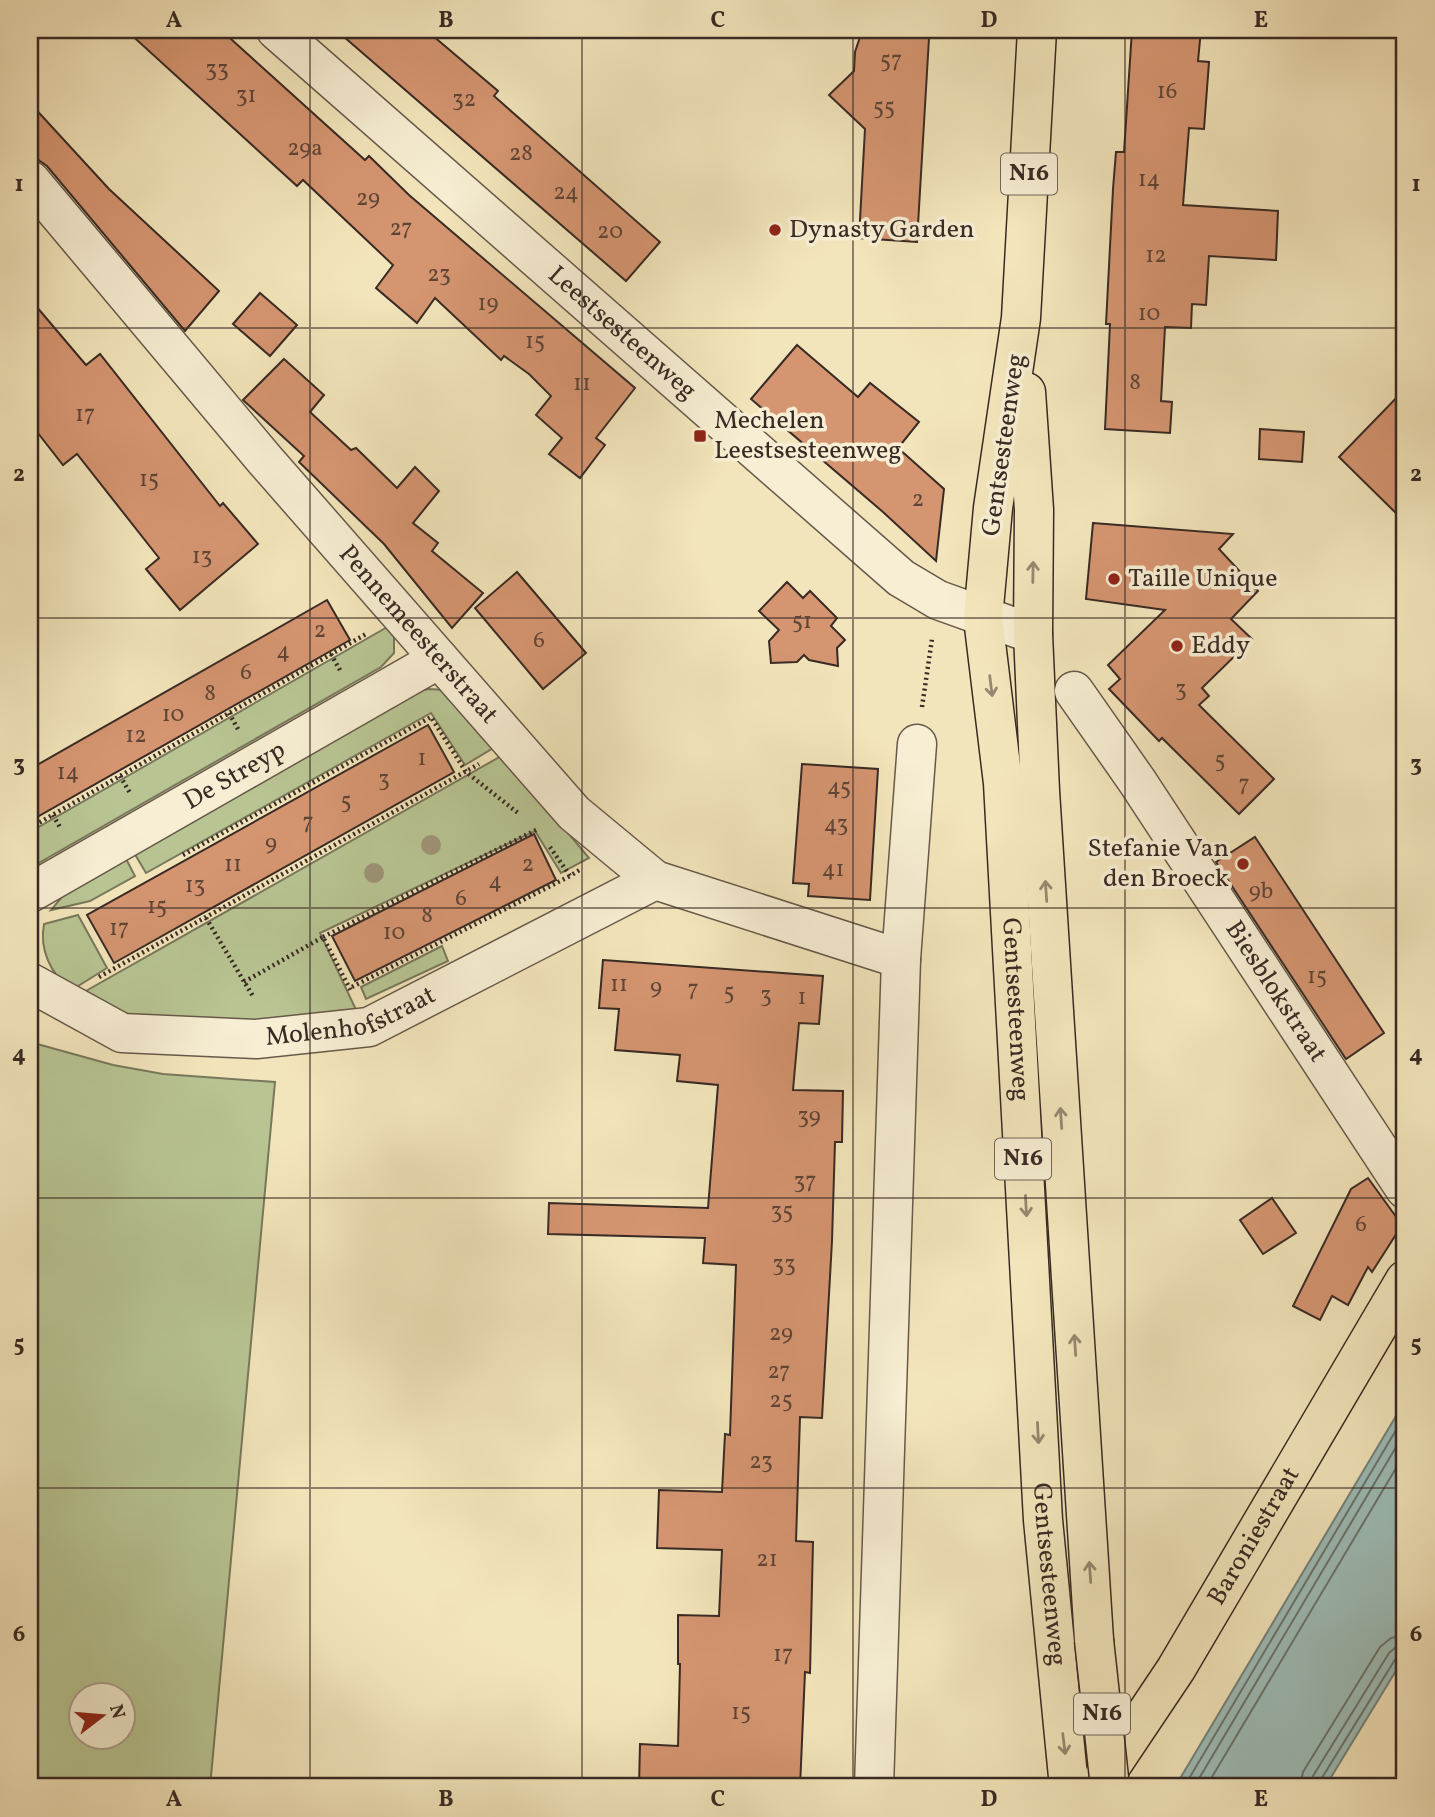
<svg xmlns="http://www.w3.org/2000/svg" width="1435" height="1817" font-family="Vollkorn,serif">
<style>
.green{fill:#b8c593;stroke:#78785c;stroke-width:2;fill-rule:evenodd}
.water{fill:#9dbdb7;stroke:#75827c;stroke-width:2}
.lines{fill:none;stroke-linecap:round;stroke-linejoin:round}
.shore{stroke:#6a746e;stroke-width:2}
.building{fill:#d59571;stroke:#382a24;stroke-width:2}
.minor-casing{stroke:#67594a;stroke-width:41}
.major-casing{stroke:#382a24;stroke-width:41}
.path{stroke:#382a24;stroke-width:4.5;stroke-dasharray:2 3.5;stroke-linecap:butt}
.minor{stroke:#f7eed3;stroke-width:38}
.major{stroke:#f3e5bb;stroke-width:38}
.major-bridge-casing{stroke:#382a24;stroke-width:41;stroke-linecap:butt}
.major-bridge{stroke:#f3e5bb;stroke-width:38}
.tree{fill:#9e9477}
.oneway{stroke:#968870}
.grid{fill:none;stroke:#382a24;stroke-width:2;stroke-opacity:0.55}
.poi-dot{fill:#8f2418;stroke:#f7eed3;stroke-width:2.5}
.labels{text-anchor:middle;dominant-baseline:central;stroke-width:7;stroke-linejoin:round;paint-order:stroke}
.number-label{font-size:23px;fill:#5f4537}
.shield{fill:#f7eed3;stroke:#716558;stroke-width:2}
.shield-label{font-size:24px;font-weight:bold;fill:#382a24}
.poi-label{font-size:26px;fill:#382a24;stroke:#f7eed3;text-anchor:start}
.street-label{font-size:26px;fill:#382a24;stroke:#f7eed3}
.neatline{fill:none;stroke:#382a24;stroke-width:2.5}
.grid-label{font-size:23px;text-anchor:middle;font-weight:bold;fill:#382a24}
</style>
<rect width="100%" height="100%" fill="#f3e5bb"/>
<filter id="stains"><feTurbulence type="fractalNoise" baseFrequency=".00286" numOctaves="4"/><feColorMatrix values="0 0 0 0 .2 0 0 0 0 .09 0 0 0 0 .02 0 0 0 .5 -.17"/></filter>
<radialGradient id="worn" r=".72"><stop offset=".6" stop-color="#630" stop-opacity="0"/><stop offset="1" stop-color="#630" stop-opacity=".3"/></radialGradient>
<!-- green -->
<g class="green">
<polygon points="389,626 394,634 394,653 381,667 30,868 30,832"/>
<polygon points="428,689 446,690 495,747 465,765 431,713 146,873 133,851 413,693"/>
<polygon points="503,755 589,858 561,873 535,831 320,933 357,1012 264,1029 133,1019 77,996"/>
<polygon points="124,855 135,876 90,901 51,910 66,892"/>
<path d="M78 915 107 968 70 991C51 972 39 951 44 924Z"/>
<polygon points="442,946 448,961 366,999 361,987"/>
<path d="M30 1042 113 1065 163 1074 275 1082 210 1787H30ZM122 1694V1736H80V1694Z"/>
</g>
<!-- water -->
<polygon class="water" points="1405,1401 1405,1656 1325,1787 1175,1787"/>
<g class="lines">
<!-- shore -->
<g class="shore">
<polyline points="1184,1787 1405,1415"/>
<polyline points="1194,1787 1405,1432"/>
<polyline points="1206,1787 1405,1453"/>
<polyline points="1300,1787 1303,1772 1380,1647 1391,1638 1405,1635"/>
<polyline points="1310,1787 1313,1776 1389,1653 1396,1647 1405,1645"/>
<polyline points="1319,1787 1320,1781 1396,1658 1405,1654"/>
</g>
</g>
<!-- building -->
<g class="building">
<polygon points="126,30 221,30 365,160 369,156 409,195 635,388 596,438 605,445 580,478 549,454 562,438 536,415 551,396 529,374 504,356 501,360 435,298 417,323 376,288 393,265 303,180 297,186"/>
<polygon points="336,30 426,30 498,91 494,96 660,242 626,281"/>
<polygon points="1132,30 1201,30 1198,61 1209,62 1204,129 1189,128 1183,205 1278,211 1276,260 1209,256 1206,305 1192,304 1191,328 1165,327 1161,401 1172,402 1170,433 1105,429 1110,324 1106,324 1113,189 1116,152 1124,152"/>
<polygon points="862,31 929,38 917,242 859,238 865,129 829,95 854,71 855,52"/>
<polygon points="30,103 109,189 219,291 185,331 47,166 30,154"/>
<polygon points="260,293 297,325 270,356 233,324"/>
<polygon points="30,299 86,365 100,354 220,506 223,503 258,544 180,610 146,569 159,558 77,454 63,465 30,423"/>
<polygon points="797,345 858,397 870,383 919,422 898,448 944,489 936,561 883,512 751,399"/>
<polygon points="284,359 324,395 310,412 351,450 356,448 397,488 415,467 439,491 413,523 438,543 432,551 483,593 452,628 384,544 299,462 304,456 243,400"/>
<polygon points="1405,389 1405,522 1339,457"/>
<polygon points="1260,429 1304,432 1302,462 1259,459"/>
<polygon points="1093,523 1233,534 1219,549 1258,591 1231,619 1252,639 1202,688 1209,696 1199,705 1274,779 1239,814 1162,738 1159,741 1109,689 1120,679 1108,665 1165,610 1086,599"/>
<polygon points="517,572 586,653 543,689 475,608"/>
<polygon points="787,582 803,598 810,591 837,618 831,626 845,640 837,648 838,666 809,660 804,655 797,662 771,663 769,641 779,630 759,611"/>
<polygon points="327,600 350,640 30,821 30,769"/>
<polygon points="428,725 454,772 114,963 87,915"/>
<polygon points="802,764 878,769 870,900 808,896 809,884 793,883"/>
<polygon points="534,834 556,880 355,981 332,936"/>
<polygon points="1255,837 1384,1033 1346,1059 1216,862"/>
<polygon points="603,960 823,976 819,1024 799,1023 793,1090 843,1091 842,1142 835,1142 832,1241 822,1418 800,1417 796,1541 813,1542 810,1673 805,1672 800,1787 639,1787 640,1744 678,1746 680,1664 678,1664 678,1615 719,1616 722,1550 657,1548 659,1490 722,1492 725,1434 730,1435 736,1265 703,1263 705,1238 548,1234 549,1203 708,1208 718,1085 677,1081 680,1055 615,1050 619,1009 599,1008"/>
<polygon points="1368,1178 1402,1225 1372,1272 1368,1267 1348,1305 1332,1296 1320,1320 1293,1306 1351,1189"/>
<polygon points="1272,1198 1296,1233 1263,1254 1240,1220"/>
</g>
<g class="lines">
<defs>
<g id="minor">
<path id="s1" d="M276 30 901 578 938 600 1033 634"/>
<path id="s2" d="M30 180 265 460 574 813 655 880 901 959"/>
<path id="s3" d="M1074 691 1137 781 1405 1189"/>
<path id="s4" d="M30 893 439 659"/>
<path id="s5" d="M31 983 122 1033 256 1039 369 1027 655 880"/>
<polyline points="874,1787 901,959 917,744"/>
</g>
<g id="major">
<path id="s6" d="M1037 30 1021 318 993 508 983 618 1003 783 1043 1520 1069 1787"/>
<polyline points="1026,392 1034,510 1033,634 1040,791 1094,1640"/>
<path id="s7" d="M1097 1787 1176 1669 1405 1280"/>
</g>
</defs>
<!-- minor casing -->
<use href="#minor" class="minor-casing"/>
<!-- major casing -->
<use href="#major" class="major-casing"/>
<!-- path -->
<g class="path">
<polyline points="331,654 341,672"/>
<polyline points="922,707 932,639"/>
<polyline points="229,713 239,731"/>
<polyline points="120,776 130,793"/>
<polyline points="53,815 61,829"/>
<polyline points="30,828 366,634"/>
<polyline points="550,847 570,876 581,869"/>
<polyline points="183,855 431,717 466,772 518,813"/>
<polyline points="206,918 254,998"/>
<polyline points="323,937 538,829"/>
<polyline points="99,977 479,764"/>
<polyline points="244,982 323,937 351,991"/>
<polyline points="352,987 570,876"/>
</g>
<!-- minor -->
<use href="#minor" class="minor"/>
<!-- major -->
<use href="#major" class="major"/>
<defs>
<polyline id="major-bridge" points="1094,1640 1110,1787"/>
</defs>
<!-- major-bridge casing -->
<use href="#major-bridge" class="major-bridge-casing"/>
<!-- major-bridge -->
<use href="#major-bridge" class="major-bridge"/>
</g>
<!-- trees -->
<g class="tree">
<circle cx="431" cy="845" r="10"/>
<circle cx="374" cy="873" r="10"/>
</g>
<!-- one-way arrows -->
<defs><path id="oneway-shaft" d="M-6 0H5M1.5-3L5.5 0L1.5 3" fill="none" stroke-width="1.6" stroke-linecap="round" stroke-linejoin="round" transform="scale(1.75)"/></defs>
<g class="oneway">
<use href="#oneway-shaft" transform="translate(1033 572) rotate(-89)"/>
<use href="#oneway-shaft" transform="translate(991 686) rotate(83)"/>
<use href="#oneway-shaft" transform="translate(1046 891) rotate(-94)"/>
<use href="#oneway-shaft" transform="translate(1061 1118) rotate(-94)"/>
<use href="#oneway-shaft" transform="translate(1026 1206) rotate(87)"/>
<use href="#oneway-shaft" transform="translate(1075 1345) rotate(-94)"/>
<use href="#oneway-shaft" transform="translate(1038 1433) rotate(87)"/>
<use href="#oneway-shaft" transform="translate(1090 1572) rotate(-94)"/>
<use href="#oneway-shaft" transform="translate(1064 1744) rotate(83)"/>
</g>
<!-- grid -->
<path class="grid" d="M310 30V1787M582 30V1787M853 30V1787M1125 30V1787M30 328H1405M30 618H1405M30 908H1405M30 1198H1405M30 1488H1405"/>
<!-- markers -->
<g class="poi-dot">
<circle cx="775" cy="230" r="7"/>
<rect x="693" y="429" width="14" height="14" rx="3.5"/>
<circle cx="1114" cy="579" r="7"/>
<circle cx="1177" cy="646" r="7"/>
<circle cx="1243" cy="864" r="7"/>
</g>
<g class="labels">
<!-- number labels -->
<g class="number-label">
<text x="891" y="61">57</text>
<text x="217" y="70">33</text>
<text x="1167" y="92">16</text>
<text x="246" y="96">31</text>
<text x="464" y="100">32</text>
<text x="884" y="108">55</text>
<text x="305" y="149">29a</text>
<text x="521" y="154">28</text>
<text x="1149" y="180">14</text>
<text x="566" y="193">24</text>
<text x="368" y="199">29</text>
<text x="401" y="229">27</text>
<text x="610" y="232">20</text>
<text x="1156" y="256">12</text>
<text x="439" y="275">23</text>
<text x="488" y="304">19</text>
<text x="1149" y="314">10</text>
<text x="535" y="342">15</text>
<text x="1135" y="383">8</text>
<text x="582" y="384">11</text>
<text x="85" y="415">17</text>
<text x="149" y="480">15</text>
<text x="918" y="500">2</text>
<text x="202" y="557">13</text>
<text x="802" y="622">51</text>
<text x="320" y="631">2</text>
<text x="539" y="641">6</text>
<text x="283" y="652">4</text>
<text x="246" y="673">6</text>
<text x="1181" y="690">3</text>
<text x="210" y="694">8</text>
<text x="173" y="715">10</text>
<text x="136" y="736">12</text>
<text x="422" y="759">1</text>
<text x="1220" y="761">5</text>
<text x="68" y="773">14</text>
<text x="384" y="780">3</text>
<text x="1244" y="785">7</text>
<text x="839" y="788">45</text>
<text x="346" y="802">5</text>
<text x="308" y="823">7</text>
<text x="836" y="825">43</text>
<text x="271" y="844">9</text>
<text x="233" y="865">11</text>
<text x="528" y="865">2</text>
<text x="833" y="870">41</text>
<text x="495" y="882">4</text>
<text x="195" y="886">13</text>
<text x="1261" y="892">9b</text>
<text x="461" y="899">6</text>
<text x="157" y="907">15</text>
<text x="427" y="916">8</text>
<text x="119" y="929">17</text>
<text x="394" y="933">10</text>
<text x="1317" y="977">15</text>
<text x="619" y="985">11</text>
<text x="656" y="988">9</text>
<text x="693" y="990">7</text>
<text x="729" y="993">5</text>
<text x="766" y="996">3</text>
<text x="802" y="998">1</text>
<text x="809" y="1117">39</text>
<text x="805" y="1182">37</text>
<text x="782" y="1212">35</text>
<text x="1361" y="1225">6</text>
<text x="784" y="1265">33</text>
<text x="781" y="1334">29</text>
<text x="779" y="1372">27</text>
<text x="781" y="1401">25</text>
<text x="761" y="1462">23</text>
<text x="767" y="1560">21</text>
<text x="783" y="1655">17</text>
<text x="741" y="1713">15</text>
</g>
<!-- shield labels -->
<g class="shield">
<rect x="1001" y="153.5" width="56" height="41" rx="5"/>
<rect x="995" y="1138.5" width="56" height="41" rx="5"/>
<rect x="1074" y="1693.5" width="56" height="41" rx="5"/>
</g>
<g class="shield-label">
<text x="1029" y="174">N16</text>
<text x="1023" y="1159">N16</text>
<text x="1102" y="1714">N16</text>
</g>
<!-- poi labels -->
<g class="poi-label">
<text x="789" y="230">Dynasty Garden</text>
<text x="714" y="421">Mechelen<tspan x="714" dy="30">Leestsesteenweg</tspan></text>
<text x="1128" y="579">Taille Unique</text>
<text x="1191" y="646">Eddy</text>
<text x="1229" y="849" text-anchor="end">Stefanie Van<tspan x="1229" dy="30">den Broeck</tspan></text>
</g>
<!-- street labels -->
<g class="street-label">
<text stroke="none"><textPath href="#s1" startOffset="460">Leestsesteenweg</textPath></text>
<text transform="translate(1004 445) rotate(-82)">Gentsesteenweg</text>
<text stroke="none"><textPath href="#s2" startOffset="598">Pennemeesterstraat</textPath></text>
<text stroke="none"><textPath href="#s4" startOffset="236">De Streyp</textPath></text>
<text stroke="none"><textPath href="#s3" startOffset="362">Biesblokstraat</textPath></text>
<text stroke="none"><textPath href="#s6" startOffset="984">Gentsesteenweg</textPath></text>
<text stroke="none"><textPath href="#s5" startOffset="336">Molenhofstraat</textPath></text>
<text stroke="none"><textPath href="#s7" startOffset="296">Baroniestraat</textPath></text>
<text stroke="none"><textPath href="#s6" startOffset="1550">Gentsesteenweg</textPath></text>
</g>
</g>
<!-- margin -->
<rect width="1435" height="1817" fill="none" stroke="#f3e5bb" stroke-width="77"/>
<!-- north arrow -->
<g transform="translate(102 1716) rotate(74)"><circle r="33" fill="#f7eed3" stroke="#aba08d" stroke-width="2"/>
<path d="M0-5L12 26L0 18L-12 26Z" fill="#8f2418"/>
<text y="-10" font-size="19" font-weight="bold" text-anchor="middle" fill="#382a24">N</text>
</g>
<rect x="38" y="38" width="1358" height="1740" class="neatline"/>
<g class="grid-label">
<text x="174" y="27">A</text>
<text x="446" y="27">B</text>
<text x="718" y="27">C</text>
<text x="989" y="27">D</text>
<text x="1261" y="27">E</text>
<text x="19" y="191">1</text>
<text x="1416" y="191">1</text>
<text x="19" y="481">2</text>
<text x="1416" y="481">2</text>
<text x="19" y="771">3</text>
<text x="1416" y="771">3</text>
<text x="19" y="1061">4</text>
<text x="1416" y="1061">4</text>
<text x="19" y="1351">5</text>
<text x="1416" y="1351">5</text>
<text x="19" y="1641">6</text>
<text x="1416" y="1641">6</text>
<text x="174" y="1806">A</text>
<text x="446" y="1806">B</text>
<text x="718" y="1806">C</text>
<text x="989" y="1806">D</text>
<text x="1261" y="1806">E</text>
</g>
<rect width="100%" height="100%" filter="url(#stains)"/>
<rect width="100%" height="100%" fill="url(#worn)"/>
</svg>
